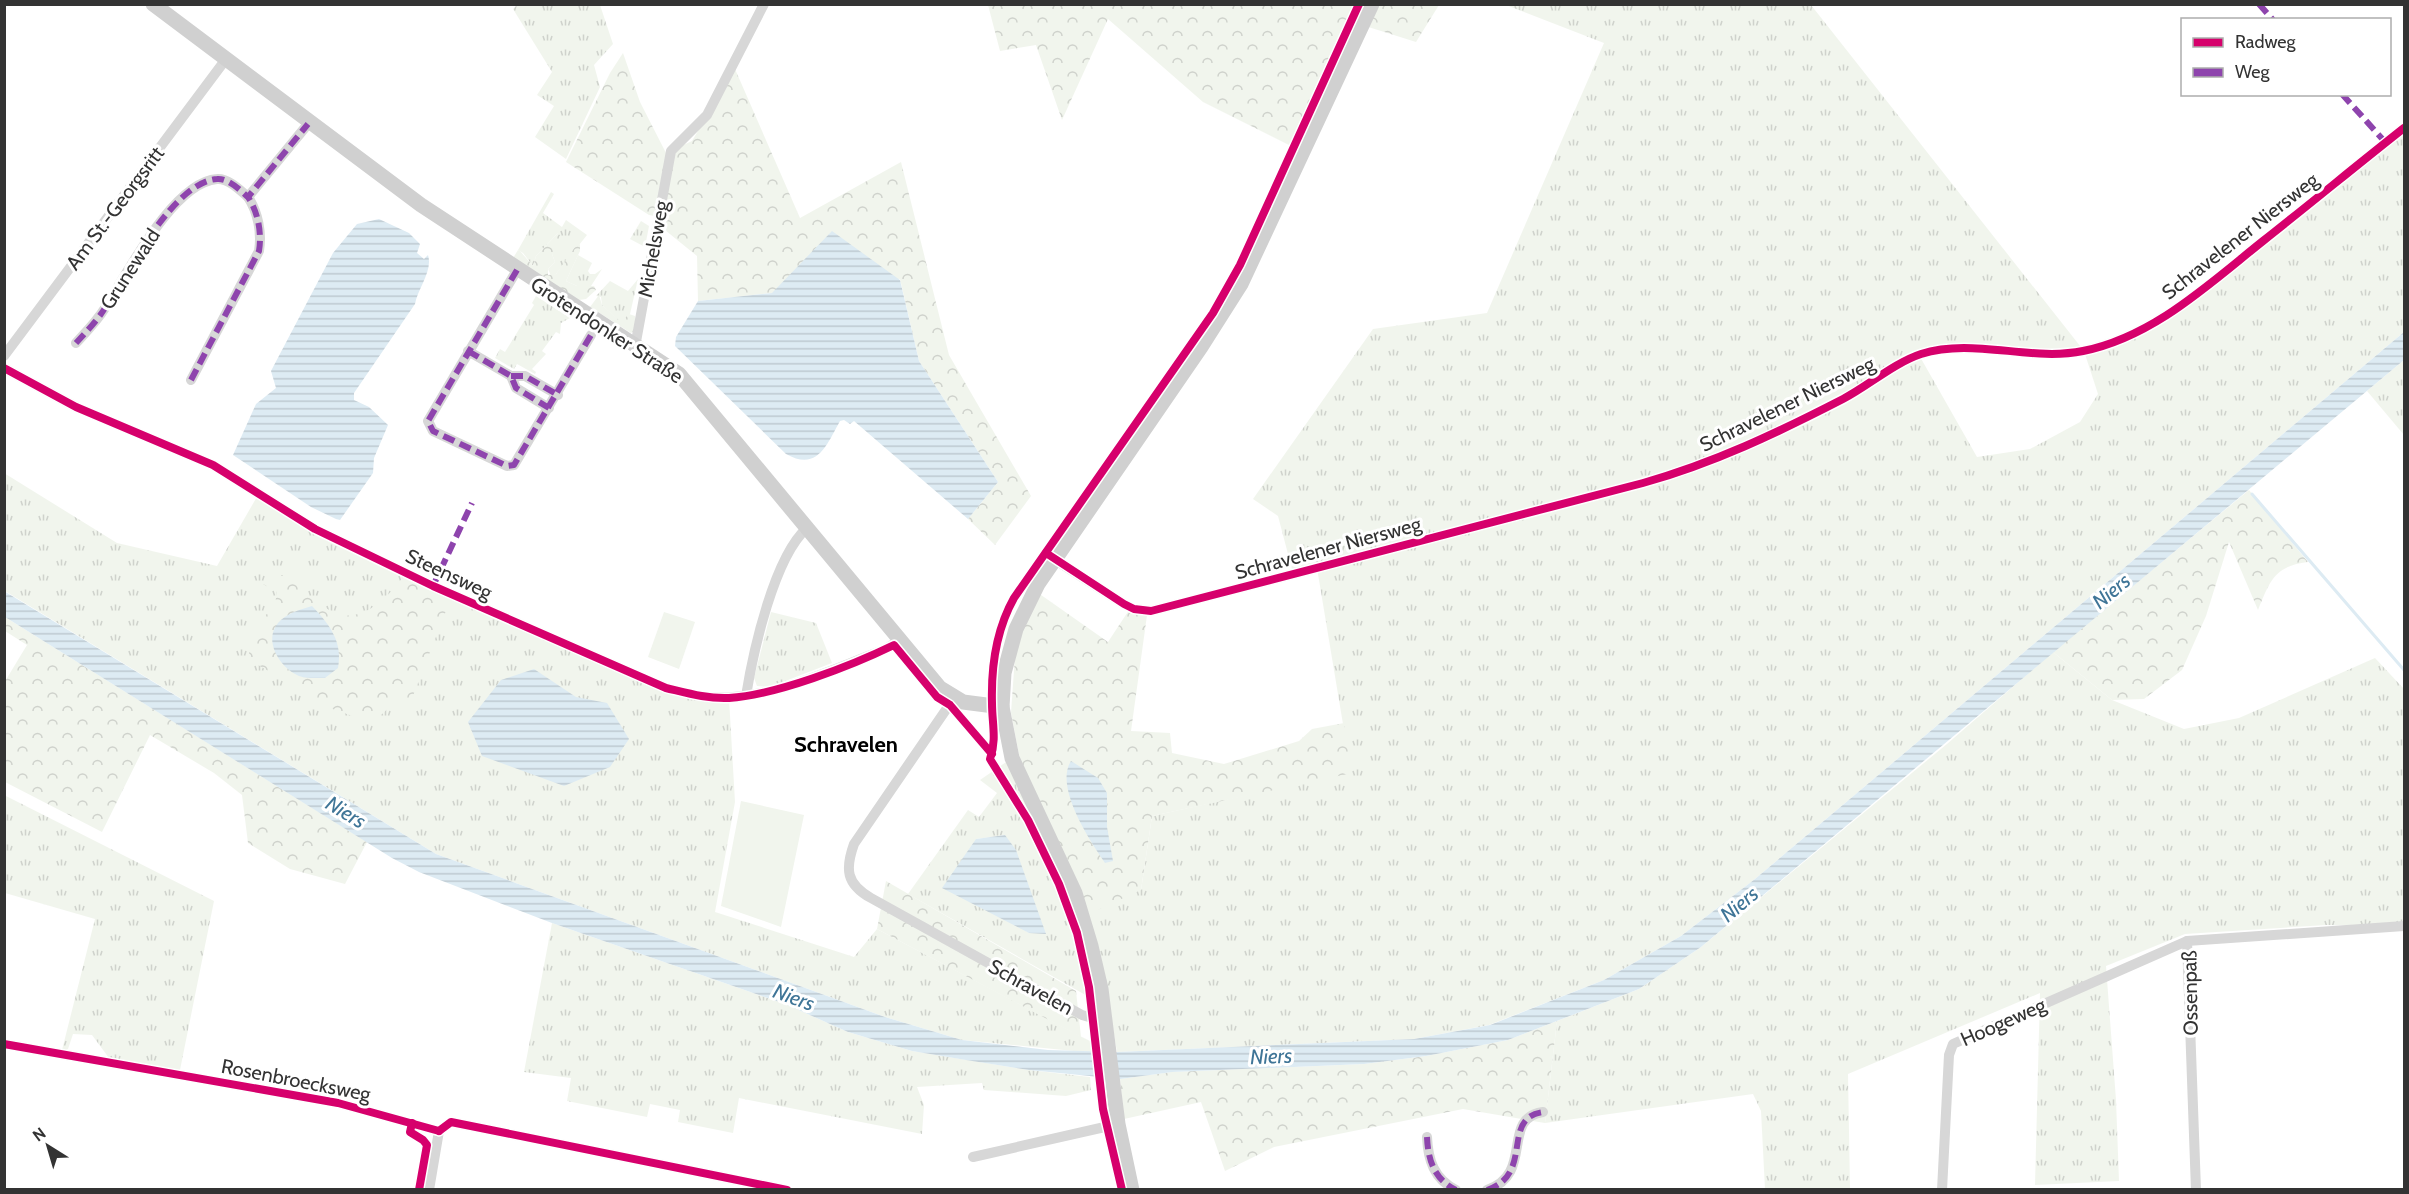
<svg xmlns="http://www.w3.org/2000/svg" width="2409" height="1194" font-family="Cabin,sans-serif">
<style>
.grass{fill:url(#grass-tufts);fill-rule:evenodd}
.forest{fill:url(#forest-crowns)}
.garden{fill:#f1f5ed}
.water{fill:url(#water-rules)}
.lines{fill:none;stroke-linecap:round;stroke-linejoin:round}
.stream{stroke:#ddebf3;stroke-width:3}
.minor{stroke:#d7d7d7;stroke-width:10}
.secondary{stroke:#d0d0d0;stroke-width:15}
.quiet{stroke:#8e44ad;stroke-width:6;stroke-dasharray:12 6;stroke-linecap:butt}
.cycleway-casing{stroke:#fff;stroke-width:11}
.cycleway{stroke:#d6006c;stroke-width:8}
.labels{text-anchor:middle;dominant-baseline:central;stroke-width:6;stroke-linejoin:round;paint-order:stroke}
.street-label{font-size:20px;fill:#333;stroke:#fff}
.water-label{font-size:21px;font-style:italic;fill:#3f7597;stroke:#fff}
.quarter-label{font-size:22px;font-weight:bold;fill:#000;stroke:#fff}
</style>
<defs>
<pattern id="grass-tufts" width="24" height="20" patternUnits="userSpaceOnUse" patternTransform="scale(1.5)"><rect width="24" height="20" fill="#f1f5ed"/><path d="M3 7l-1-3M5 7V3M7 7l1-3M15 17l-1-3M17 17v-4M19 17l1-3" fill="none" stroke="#cfd2cc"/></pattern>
<pattern id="forest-crowns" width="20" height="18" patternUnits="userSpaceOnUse" patternTransform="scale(1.5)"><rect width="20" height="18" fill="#f1f5ed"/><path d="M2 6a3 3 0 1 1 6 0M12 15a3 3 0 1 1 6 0" fill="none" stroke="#cfd2cc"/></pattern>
<pattern id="water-rules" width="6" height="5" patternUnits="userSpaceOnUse" patternTransform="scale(1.5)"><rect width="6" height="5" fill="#ddebf3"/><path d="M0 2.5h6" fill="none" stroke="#becad1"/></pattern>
</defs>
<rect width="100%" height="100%" fill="#fff"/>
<!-- grass -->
<g class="grass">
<polygon points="517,5 600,5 613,44 594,65 600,87 566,159 535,137 554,106 537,95 552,72 513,9"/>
<path d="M1506 5H1811L2084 351 2125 337 2189 300 2404 128V332L1755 879 1681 936 1604 980 1489 1025 1414 1039 1117 1052 1102 965 1096 1001 908 894 968 810 979 817 997 793 980 780 1012 758 1141 890 1152 816 1351 772 1317 568 1293 573 1278 516 1253 499 1373 329 1487 313 1604 43ZM1938 350 2084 351 2098 394 2080 422 2030 449 1977 457 1919 355ZM1005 835 1029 933 1010 921 976 839Z"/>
<polygon points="551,192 554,194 543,213 562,227 566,220 587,235 556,274 551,276 548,269 555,262 552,254 558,233 536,256 533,266 523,253 518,250"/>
<polygon points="641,221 649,226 645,247 630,239"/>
<polygon points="578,255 592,263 588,271 590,274 595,274 602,269 591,286 577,286 566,281"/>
<polygon points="638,279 630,314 621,323 602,305 601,297 596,296 610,281 628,291"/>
<polygon points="536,296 570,318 561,323 560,334 556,332 542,351 546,354 532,369 536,372 535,374 517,364 514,369 495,358 500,349 505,352 534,305 532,303"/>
<polygon points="2404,360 2404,435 2367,391"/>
<polygon points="4,473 117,543 217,566 258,495 315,529 666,688 729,698 735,802 715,912 854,957 877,929 1082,1037 1090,1041 1094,1053 962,1040 885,1017 436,854 5,591"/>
<polygon points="771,612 816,623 832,663 770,687 757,686 754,678"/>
<polygon points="2053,652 2112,700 2184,729 2239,718 2375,658 2404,689 2404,921 2392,926 2326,925 2185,934 2106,966 2116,1100 2119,1181 2035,1185 2040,993 1848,1074 1850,1189 1765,1189 1761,1111 1753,1094 1545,1123 1557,1021 1639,989 1701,947 1947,744"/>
<polygon points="4,795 214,901 180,1070 109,1058 92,1035 73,1034 68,1049 61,1054 95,919 5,893"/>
<polygon points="552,923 785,1004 848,1032 912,1051 1029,1070 1090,1077 1091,1090 1066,1096 984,1090 982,1083 917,1087 924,1105 922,1134 739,1098 733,1133 678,1122 680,1110 650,1104 647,1117 567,1101 571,1078 524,1072"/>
</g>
<!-- forest -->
<g class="forest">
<polygon points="988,5 1439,5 1416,42 1362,25 1303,152 1203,102 1108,19 1062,120 1036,45 1000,51"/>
<polygon points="623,53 640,102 666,153 692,141 735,69 800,218 901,162 949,355 1031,496 995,545 968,519 998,482 919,361 900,279 698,301 697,256 660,226 660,217 649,215 566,162 610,73"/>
<polygon points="558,233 563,239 552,254 555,262 548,269 548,275 556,274 575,247 580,244 580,251 566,281 577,286 594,286 596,290 586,299 579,300 513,258 518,250 520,251 533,266 536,256"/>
<polygon points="599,295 602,305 621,322 629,314 635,316 635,331 631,333 590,307"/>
<path d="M2249 490 2308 562C2274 566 2270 581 2258 610L2229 542 2206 616 2182 670 2144 699 2112 700 2053 652Z"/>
<path d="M301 573 307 595C316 601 326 609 335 613 365 624 389 595 405 575L451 598 411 701 392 705 372 723 330 708 248 659 255 621 274 610 277 592 263 584 267 577Z"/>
<polygon points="1034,590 1108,642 1133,604 1148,608 1131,731 1170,733 1172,753 1224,764 1299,741 1312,729 1344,723 1352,773 1152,816 1141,890 1084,916 1020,760 1011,713 1015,656"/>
<polygon points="5,617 367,842 345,884 290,869 248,843 242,795 214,773 150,735 102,832 5,782 4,683 27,645 5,631"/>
<polygon points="886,881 1076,991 1081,1037 877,929"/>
<polygon points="1557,1021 1545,1123 1463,1109 1274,1147 1225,1171 1201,1102 1124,1119 1120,1079 1171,1072 1364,1064 1426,1056 1508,1040"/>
</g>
<!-- garden -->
<g class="garden">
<polygon points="664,612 695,622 679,669 648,657"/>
<polygon points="741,801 804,815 781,927 721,906"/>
</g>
<!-- water -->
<g class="water">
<path d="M379 219 409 233 420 244 417 253 424 259 428 255C433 271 418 288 415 304L354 393V400L369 407 388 425 374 458 373 473 340 520 336 519 311 507 233 455 256 404 276 388 271 371 333 253 357 224Z"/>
<path d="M832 231 900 280 919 361 998 482 968 519 854 421 850 424 844 420 840 421C827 444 818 472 786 454L675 346 676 337 698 301 772 293Z"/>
<polygon points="2404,332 2404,360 1701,947 1639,989 1508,1040 1426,1056 1364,1064 1172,1072 1120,1079 1029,1070 966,1060 912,1051 848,1032 785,1004 552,923 419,872 392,858 5,617 4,591 436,854 885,1017 962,1040 1048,1050 1117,1052 1414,1039 1490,1025 1604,980 1681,936 1755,879"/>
<path d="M312 606C330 625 343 642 338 668L325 678C317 678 304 679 297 675 280 667 263 641 278 623 287 613 299 610 312 606Z"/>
<polygon points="534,669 576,697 607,703 629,739 610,767 564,786 482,756 468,722 501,680"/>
<path d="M1071 761 1098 778 1107 793V827L1113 861 1105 863C1090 841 1054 787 1071 761Z"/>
<polygon points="1005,835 1016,850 1046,934 1029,933 942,888 976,839"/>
</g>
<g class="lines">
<!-- stream -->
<polyline class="stream" points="2252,494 2404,670"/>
<!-- minor -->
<g class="minor">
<polyline points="517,270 428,421 433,431 507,466 514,465 591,335"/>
<path d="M76 343C86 332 97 321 105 308 126 276 173 182 217 179 228 178 240 190 248 197L308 124"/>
<polyline points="635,347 671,151 707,115 764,4"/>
<polyline points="468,351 511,376 516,388 549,408"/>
<polyline points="4,356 226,59"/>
<path d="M4 368 76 407 213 465 315 529 433 586 666 688C679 691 693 696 706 697 768 702 827 671 884 650L900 640"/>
<polyline points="511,376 525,376 558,395"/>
<path d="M191 380 259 251C262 233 258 212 248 197"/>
<path d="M1054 559 1124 604 1134 609 1151 611 1643 483C1714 463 1777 433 1843 399 1868 386 1894 363 1921 354 1973 337 2030 362 2083 351 2153 337 2209 284 2263 241 2310 204 2357 165 2404 128"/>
<path d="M746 696C753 652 774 557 807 528"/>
<path d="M954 698 854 844C845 869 846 884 871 898L1082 1015 1106 1022"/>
<polyline points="4,1044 338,1103 439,1131"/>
<polyline points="439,1131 451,1122 787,1190"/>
<path d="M1427 1137C1428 1160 1434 1179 1456 1190"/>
<polyline points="973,1157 1118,1124"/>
<polyline points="429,1190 439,1131"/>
<path d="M1487 1190C1535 1174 1500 1118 1543 1112"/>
<polyline points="1942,1190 1949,1055 1953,1044 2187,941"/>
<polyline points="2196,1190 2187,941 2404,926"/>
</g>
<!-- secondary -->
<g class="secondary">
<polyline points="153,4 421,205 679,374 940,688 963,702 1002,707"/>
<polyline points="1132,1190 1118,1124 1101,989 1091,946 1075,893 1012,758 1002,707 1004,673 1016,629 1038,584 1201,347 1241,284 1372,4"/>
</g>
<!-- quiet -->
<g class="quiet">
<polyline points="2259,4 2273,20"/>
<polyline points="2342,94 2386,143"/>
<polyline points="517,270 428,421 433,431 507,466 514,465 591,335"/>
<path d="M76 343C86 332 97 321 105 308 126 276 173 182 217 179 228 178 240 190 248 197L308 124"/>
<polyline points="468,351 511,376 516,388 549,408"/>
<polyline points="511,376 525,376 558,395"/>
<path d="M191 380 259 251C262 233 258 212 248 197"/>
<polyline points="433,586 472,503"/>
<path d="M1427 1137C1428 1160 1434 1179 1456 1190"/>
<path d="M1487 1190C1535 1174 1500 1118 1543 1112"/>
</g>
<defs>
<g id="cycleway">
<path d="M4 368 76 407 213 465 315 529 433 586 666 688C687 693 707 699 729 698 776 695 851 666 894 645L937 697 950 705 992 754"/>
<path d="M1046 553 1124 604 1134 609 1151 611 1643 483C1714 463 1777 433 1843 399 1868 386 1894 363 1921 354 1973 337 2030 362 2083 351 2153 337 2209 284 2263 241 2310 204 2357 165 2404 128"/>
<polyline points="4,1044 338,1103 439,1131"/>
<polyline points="412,1123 410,1132 423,1140 427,1145 419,1190"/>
<polyline points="439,1131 451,1122 787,1190"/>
<path d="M1122 1190 1103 1109 1089 987 1077 933 1059 884 1028 820 990 759C997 739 992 724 992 703 991 667 996 630 1014 598L1213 313 1240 265 1359 4"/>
</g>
</defs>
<!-- cycleway casing -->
<use href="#cycleway" class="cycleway-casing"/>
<!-- cycleway -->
<use href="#cycleway" class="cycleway"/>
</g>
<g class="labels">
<!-- street labels -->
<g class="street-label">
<text transform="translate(115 208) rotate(-53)">Am St.-Georgsritt</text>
<text transform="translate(2240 236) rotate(-38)">Schravelener Niersweg</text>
<text transform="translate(653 249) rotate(-80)">Michelsweg</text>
<text transform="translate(130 269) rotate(-57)">Grunewald</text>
<text transform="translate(607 330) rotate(33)">Grotendonker Straße</text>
<text transform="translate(1787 404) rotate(-26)">Schravelener Niersweg</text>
<text transform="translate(1328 548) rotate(-15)">Schravelener Niersweg</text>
<text transform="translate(449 574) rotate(25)">Steensweg</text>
<text transform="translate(1031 987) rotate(29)">Schravelen</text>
<text transform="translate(2190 993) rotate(-91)">Ossenpaß</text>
<text transform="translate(2003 1022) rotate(-24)">Hoogeweg</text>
<text transform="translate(296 1080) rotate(11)">Rosenbroecksweg</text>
</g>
<!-- water labels -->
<g class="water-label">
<text transform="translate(2111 591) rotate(-40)">Niers</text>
<text transform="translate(346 812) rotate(31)">Niers</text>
<text transform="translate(1739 904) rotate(-40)">Niers</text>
<text transform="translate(794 997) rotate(20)">Niers</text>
<text transform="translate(1271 1056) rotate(-2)">Niers</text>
</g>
<!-- quarter labels -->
<g class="quarter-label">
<text x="846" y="744">Schravelen</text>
</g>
</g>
<!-- border -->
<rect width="2409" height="1194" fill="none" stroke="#333333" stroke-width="12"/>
<!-- legend -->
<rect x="2181" y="18" width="210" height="78" fill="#ffffff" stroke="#adadad" stroke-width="1.5"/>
<rect x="2193" y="38" width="30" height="9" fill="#d6006c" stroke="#adadad" stroke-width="1.5"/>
<text x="2235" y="48" font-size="18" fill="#333333">Radweg</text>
<rect x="2193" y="68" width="30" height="9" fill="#8e44ad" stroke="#adadad" stroke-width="1.5"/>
<text x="2235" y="78" font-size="18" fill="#333333">Weg</text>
<!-- north arrow -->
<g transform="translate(48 1146) rotate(323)" stroke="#ffffff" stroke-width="4.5" paint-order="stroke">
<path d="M0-4.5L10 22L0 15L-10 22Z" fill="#333333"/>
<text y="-9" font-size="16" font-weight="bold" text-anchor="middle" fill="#333333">N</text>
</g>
</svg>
